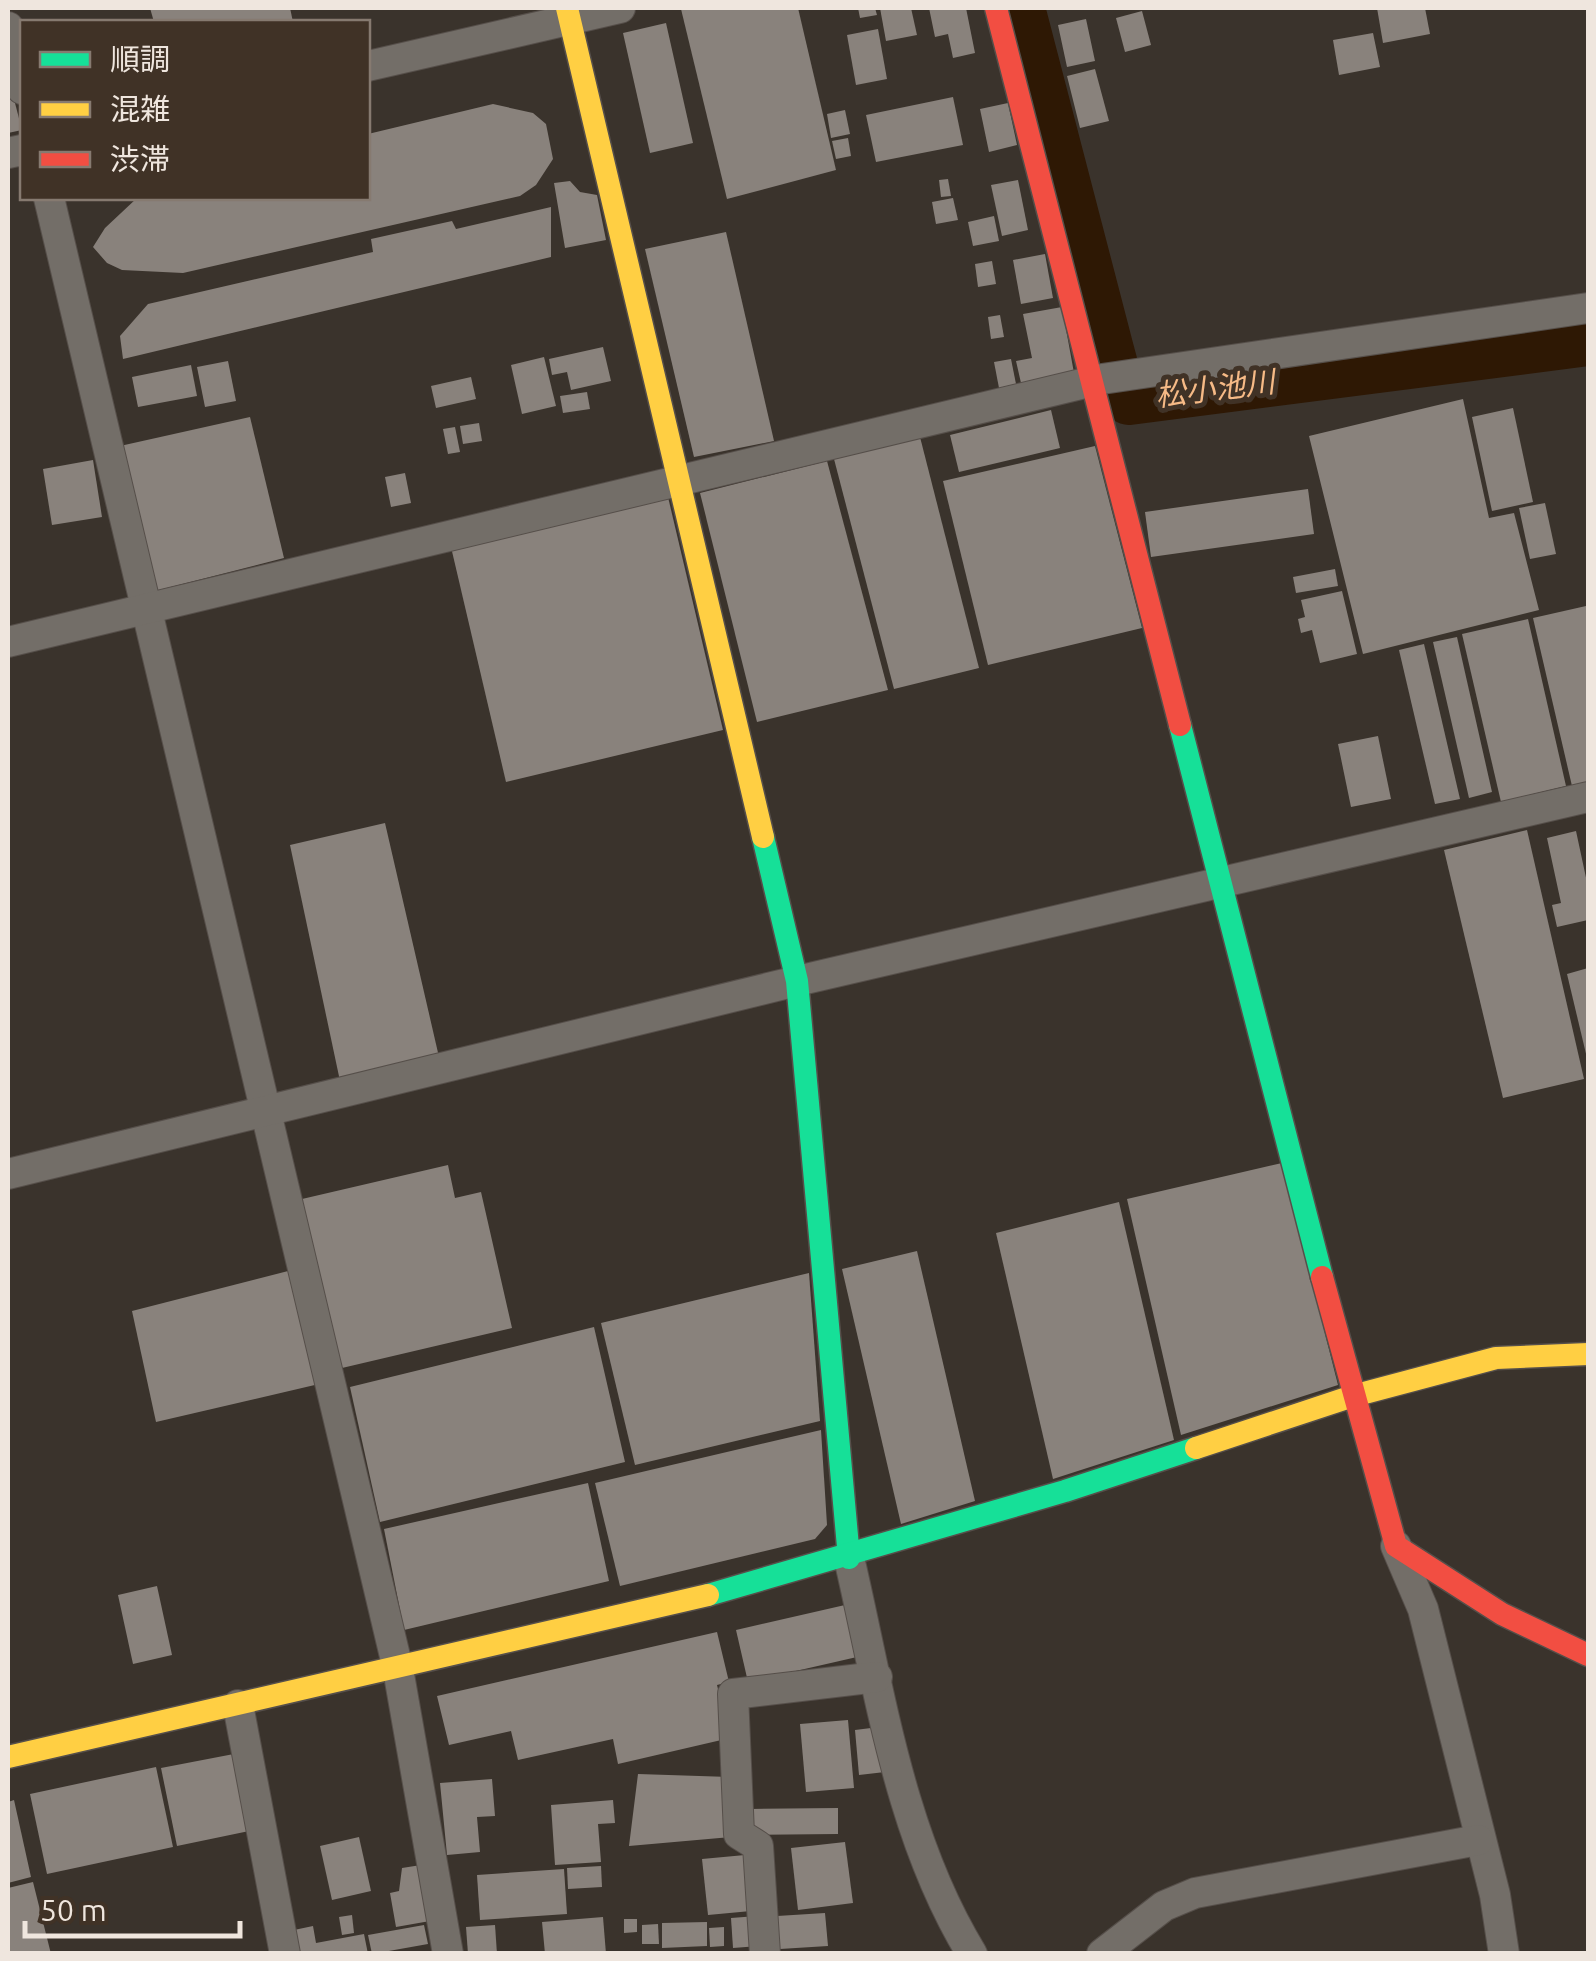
<svg xmlns="http://www.w3.org/2000/svg" width="1596" height="1961" font-family="Ubuntu,'Noto Sans JP',sans-serif">
<style>
.lines{fill:none;stroke-linecap:round;stroke-linejoin:round}
.river{stroke:#2e1804;stroke-width:52}
.building{fill:#89827c}
.street-casing{stroke:#564f4a;stroke-width:32}
.fast-casing{stroke:#564f4a;stroke-width:25}
.slow-casing{stroke:#564f4a;stroke-width:25}
.jam-casing{stroke:#564f4a;stroke-width:25}
.street{stroke:#736e68;stroke-width:30}
.fast{stroke:#16e098;stroke-width:22}
.slow{stroke:#ffcf43;stroke-width:22}
.jam{stroke:#f24e42;stroke-width:22}
.labels{text-anchor:middle;dominant-baseline:central;stroke-width:10;stroke-linejoin:round;paint-order:stroke}
.water-label{font-size:30px;font-style:italic;fill:#f6ba86;stroke:#403226}
</style>
<rect width="100%" height="100%" fill="#3a332c"/>
<g class="lines">
<!-- river -->
<polyline class="river" points="1019,8 1108,350 1119,391 1129,399 1588,340"/>
</g>
<!-- building -->
<g class="building">
<polygon points="150,8 290,8 293,22 154,22"/>
<polygon points="798,8 836,170 727,199 681,9"/>
<polygon points="858,8 875,8 877,15 860,18"/>
<polygon points="880,8 911,8 917,35 886,41"/>
<polygon points="929,8 966,8 975,53 953,58 948,34 935,37"/>
<polygon points="1377,8 1425,8 1430,34 1383,43"/>
<polygon points="1142,11 1151,45 1125,52 1116,18"/>
<polygon points="1086,19 1095,61 1067,67 1058,25"/>
<polygon points="666,23 693,143 650,153 623,33"/>
<polygon points="878,29 887,79 856,85 847,35"/>
<polygon points="1373,33 1380,67 1339,75 1333,40"/>
<polygon points="1095,69 1109,121 1080,128 1067,76"/>
<polygon points="8,76 22,130 8,133"/>
<polygon points="953,97 963,145 876,162 866,115"/>
<polygon points="1008,103 1017,145 989,152 980,109"/>
<polygon points="493,104 533,113 546,124 553,159 536,185 520,196 183,273 122,270 107,263 93,247 105,228 137,198 368,198 368,134"/>
<polygon points="845,110 850,134 831,138 827,114"/>
<polygon points="848,138 851,156 836,159 832,141"/>
<polygon points="948,179 951,196 941,197 939,180"/>
<polygon points="1018,180 1028,230 1002,236 991,185"/>
<polygon points="570,181 580,192 597,195 606,240 565,248 554,183"/>
<polygon points="953,198 958,220 936,224 932,202"/>
<polygon points="551,207 551,257 123,359 120,336 148,304 373,252 371,239 452,221 456,229"/>
<polygon points="994,216 999,241 973,246 968,222"/>
<polygon points="726,232 774,441 694,457 645,249"/>
<polygon points="1045,254 1053,298 1021,304 1013,260"/>
<polygon points="992,261 996,284 978,287 975,264"/>
<polygon points="1062,307 1074,373 1021,383 1016,361 1032,358 1023,314"/>
<polygon points="1000,315 1004,337 991,339 988,317"/>
<polygon points="603,347 611,381 571,390 567,372 552,375 549,359"/>
<polygon points="544,357 556,406 522,414 511,365"/>
<polygon points="1011,359 1016,384 999,388 994,362"/>
<polygon points="228,361 236,401 205,407 197,367"/>
<polygon points="191,365 197,396 138,407 132,377"/>
<polygon points="471,377 476,399 436,408 431,386"/>
<polygon points="587,392 590,409 563,413 560,396"/>
<polygon points="1463,399 1489,518 1514,513 1539,610 1363,654 1309,436"/>
<polygon points="1513,408 1533,502 1492,511 1472,417"/>
<polygon points="1051,410 1060,448 959,472 950,435"/>
<polygon points="250,417 284,558 151,592 120,446"/>
<polygon points="479,423 482,441 463,444 460,426"/>
<polygon points="455,427 460,452 448,454 443,429"/>
<polygon points="920,437 979,668 894,689 834,459"/>
<polygon points="1095,446 1142,628 988,665 943,481"/>
<polygon points="93,460 102,517 52,525 43,469"/>
<polygon points="827,461 888,690 757,722 700,493"/>
<polygon points="405,473 411,503 391,507 385,477"/>
<polygon points="1308,489 1314,534 1151,557 1145,512"/>
<polygon points="668,497 723,730 506,782 451,547"/>
<polygon points="1545,503 1556,554 1530,559 1519,508"/>
<polygon points="1335,569 1338,586 1296,593 1293,577"/>
<polygon points="1342,591 1357,654 1320,663 1312,630 1301,633 1298,619 1305,617 1301,600"/>
<polygon points="1586,606 1588,782 1572,786 1533,618"/>
<polygon points="1528,619 1566,786 1501,802 1462,634"/>
<polygon points="1457,637 1492,792 1469,798 1433,642"/>
<polygon points="1424,644 1460,799 1435,804 1399,650"/>
<polygon points="1378,736 1391,799 1351,807 1338,744"/>
<polygon points="385,823 439,1057 340,1081 290,845"/>
<polygon points="1527,830 1584,1079 1503,1098 1444,850"/>
<polygon points="1576,831 1588,887 1588,920 1557,927 1552,905 1561,903 1547,838"/>
<polygon points="1588,968 1588,1057 1587,1058 1567,974"/>
<polygon points="1282,1163 1338,1385 1181,1435 1127,1199"/>
<polygon points="448,1165 455,1198 481,1192 512,1328 342,1368 302,1199"/>
<polygon points="1119,1202 1174,1440 1053,1479 996,1233"/>
<polygon points="917,1251 975,1501 901,1524 842,1269"/>
<polygon points="292,1270 319,1384 156,1422 132,1311"/>
<polygon points="809,1273 820,1421 635,1465 601,1323"/>
<polygon points="594,1327 625,1462 380,1522 350,1387"/>
<polygon points="821,1430 827,1525 815,1539 620,1586 595,1483"/>
<polygon points="588,1483 609,1581 404,1630 384,1529"/>
<polygon points="157,1586 172,1655 133,1664 118,1595"/>
<polygon points="845,1605 857,1657 748,1682 736,1630"/>
<polygon points="717,1632 729,1682 717,1685 730,1738 618,1764 613,1739 518,1760 511,1731 449,1745 437,1696"/>
<polygon points="848,1720 854,1788 806,1792 800,1724"/>
<polygon points="879,1727 885,1772 859,1775 855,1730"/>
<polygon points="239,1753 254,1830 177,1846 161,1768"/>
<polygon points="156,1767 173,1847 47,1874 30,1794"/>
<polygon points="638,1774 730,1777 731,1837 629,1846"/>
<polygon points="492,1779 495,1816 477,1817 480,1852 447,1855 440,1783"/>
<polygon points="14,1800 31,1877 8,1883 8,1802"/>
<polygon points="613,1800 615,1823 598,1824 601,1862 555,1865 551,1805"/>
<polygon points="838,1808 838,1834 751,1835 750,1809"/>
<polygon points="359,1837 371,1891 332,1900 320,1846"/>
<polygon points="845,1842 853,1903 798,1910 791,1848"/>
<polygon points="745,1855 751,1911 708,1915 702,1859"/>
<polygon points="421,1865 430,1921 396,1927 390,1893 399,1891 402,1868"/>
<polygon points="601,1866 602,1887 568,1889 567,1868"/>
<polygon points="564,1869 567,1914 480,1920 477,1875"/>
<polygon points="33,1882 51,1954 8,1954 8,1888"/>
<polygon points="825,1913 828,1946 780,1949 777,1916"/>
<polygon points="352,1915 354,1933 342,1935 339,1917"/>
<polygon points="757,1916 759,1946 733,1948 731,1918"/>
<polygon points="603,1917 606,1954 545,1954 542,1922"/>
<polygon points="624,1919 637,1919 637,1932 624,1933"/>
<polygon points="707,1922 707,1946 662,1948 662,1923"/>
<polygon points="658,1924 659,1944 642,1944 642,1925"/>
<polygon points="424,1925 428,1944 372,1954 368,1935"/>
<polygon points="495,1925 497,1954 468,1954 466,1927"/>
<polygon points="313,1926 316,1943 364,1934 368,1954 299,1954 294,1930"/>
<polygon points="724,1927 724,1946 710,1947 709,1928"/>
</g>
<g class="lines">
<defs>
<g id="street">
<polyline points="8,27 22,89"/>
<polyline points="368,66 620,8"/>
<polyline points="8,153 22,150"/>
<polyline points="49,198 398,1669 448,1954"/>
<polyline points="8,642 1102,379 1588,308"/>
<polyline points="8,1174 797,981 1588,797"/>
<polyline points="1396,1546 1423,1609 1495,1895 1504,1954"/>
<path d="M849 1558C880 1691 899 1835 972 1954"/>
<polyline points="238,1705 285,1954"/>
<polyline points="765,1954 758,1846 739,1834 733,1694 877,1677"/>
<polyline points="1102,1954 1164,1906 1195,1893 1478,1840"/>
</g>
<g id="fast">
<polyline points="1180,725 1322,1277"/>
<polyline points="763,837 797,981 849,1558"/>
<polyline points="708,1595 1065,1491 1196,1448"/>
</g>
<g id="slow">
<polyline points="567,8 763,837"/>
<polyline points="1196,1448 1353,1396 1496,1358 1588,1354"/>
<polyline points="8,1757 708,1595"/>
</g>
<g id="jam">
<polyline points="996,8 1180,725"/>
<polyline points="1322,1277 1396,1546 1502,1614 1588,1655"/>
</g>
</defs>
<!-- street casing -->
<use href="#street" class="street-casing"/>
<!-- fast casing -->
<use href="#fast" class="fast-casing"/>
<!-- slow casing -->
<use href="#slow" class="slow-casing"/>
<!-- jam casing -->
<use href="#jam" class="jam-casing"/>
<!-- street -->
<use href="#street" class="street"/>
<!-- fast -->
<use href="#fast" class="fast"/>
<!-- slow -->
<use href="#slow" class="slow"/>
<!-- jam -->
<use href="#jam" class="jam"/>
</g>
<g class="labels">
<!-- water labels -->
<g class="water-label">
<text transform="translate(1215 388) rotate(-7)">松小池川</text>
</g>
</g>
<!-- border -->
<rect width="1596" height="1961" fill="none" stroke="#efe6de" stroke-width="20"/>
<!-- legend -->
<rect x="20" y="20" width="350" height="180" fill="#403226" stroke="#867a70" stroke-width="2.5"/>
<rect x="40" y="52" width="50" height="15" fill="#16e098" stroke="#867a70" stroke-width="2.5"/>
<text x="110" y="70" font-size="30" fill="#efe6de">順調</text>
<rect x="40" y="102" width="50" height="15" fill="#ffcf43" stroke="#867a70" stroke-width="2.5"/>
<text x="110" y="120" font-size="30" fill="#efe6de">混雑</text>
<rect x="40" y="152" width="50" height="15" fill="#f24e42" stroke="#867a70" stroke-width="2.5"/>
<text x="110" y="170" font-size="30" fill="#efe6de">渋滞</text>
<!-- scale -->
<path d="M25 1921v15h215v-15" fill="none" stroke="#efe6de" stroke-width="5"/>
<text x="40" y="1921" font-size="30" fill="#efe6de" stroke="#403226" stroke-width="8" paint-order="stroke">50 m</text>
</svg>
